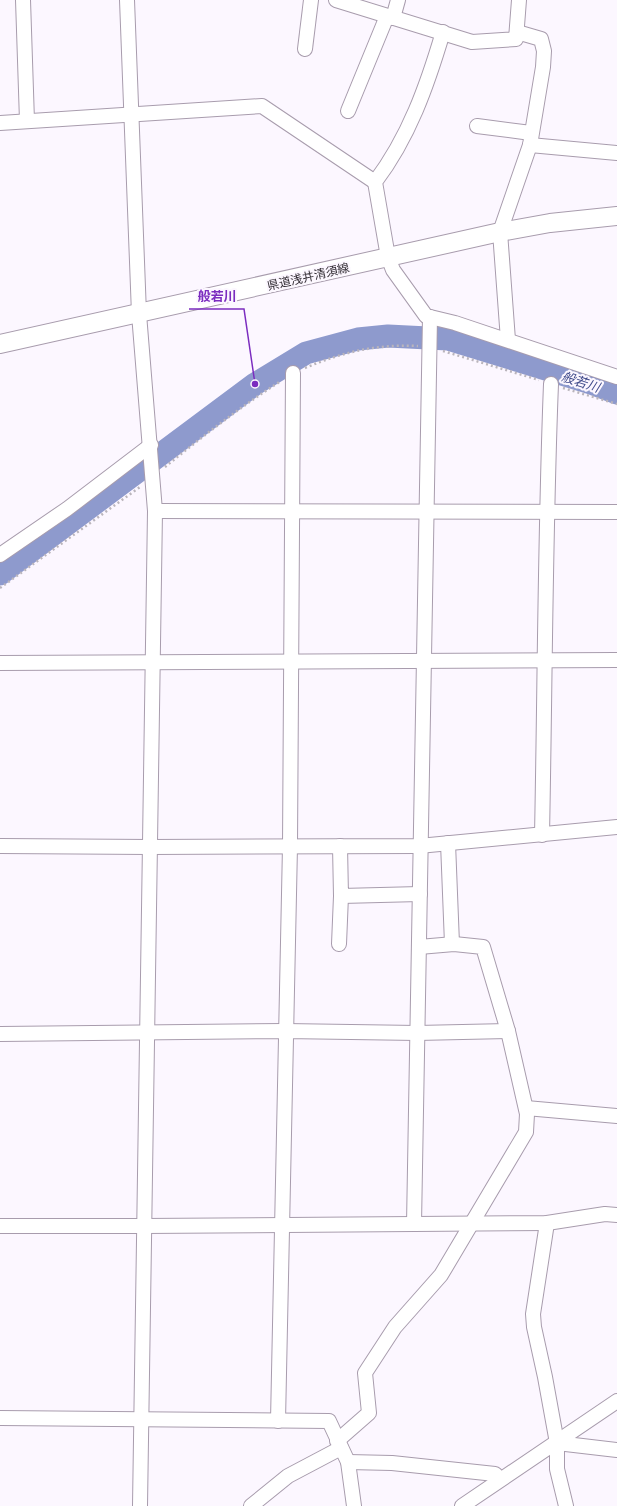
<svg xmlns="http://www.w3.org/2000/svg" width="617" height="1506" font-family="'Playfair Display','Noto Sans JP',serif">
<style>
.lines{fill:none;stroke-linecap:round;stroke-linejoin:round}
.river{stroke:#8e9acd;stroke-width:23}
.minor-casing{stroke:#a89cad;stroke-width:16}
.major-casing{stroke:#a89cad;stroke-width:20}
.path{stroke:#bab5bc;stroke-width:2.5;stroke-dasharray:2 3;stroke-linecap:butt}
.minor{stroke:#fff;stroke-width:14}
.major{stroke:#fff;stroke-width:18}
.labels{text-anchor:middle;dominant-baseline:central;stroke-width:4;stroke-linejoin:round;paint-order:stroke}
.street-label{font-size:12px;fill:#322d34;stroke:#fcf7ff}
.water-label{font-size:13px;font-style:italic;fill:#3f4a8a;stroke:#fcf7ff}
.leader{fill:none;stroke:#7b2cbf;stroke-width:1.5}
.callout-dot{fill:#7b2cbf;stroke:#fcf7ff;stroke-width:1.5}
.callout-label{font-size:13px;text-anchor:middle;font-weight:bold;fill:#7b2cbf;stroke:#fcf7ff;stroke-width:4;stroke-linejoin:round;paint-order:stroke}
</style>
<rect width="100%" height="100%" fill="#fcf7ff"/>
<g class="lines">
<!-- river -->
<polyline class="river" points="0,574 255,384 306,353 358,339 388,336 448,339 591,383 617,393"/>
<defs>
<g id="minor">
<polyline points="23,0 27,121"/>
<polyline points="127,0 139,314 155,511 140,1506"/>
<polyline points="336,0 472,42 516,39 519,0"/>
<polyline points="393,18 398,0"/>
<path d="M443 32C427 86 409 137 375 182L388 257 393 270 426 316 455 323 617 377"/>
<polyline points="305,49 311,0"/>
<polyline points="348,111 387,16"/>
<polyline points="0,123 262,106 375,182"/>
<polyline points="477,126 531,133"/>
<polyline points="530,145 617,153"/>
<polyline points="508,340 500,232 530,145 543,67 544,51 541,39 517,32"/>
<polyline points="155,511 617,512"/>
<polyline points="0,555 67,509 151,445"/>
<polyline points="0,663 617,660"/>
<path d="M542 835C545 685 545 534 551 384"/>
<polyline points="448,843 452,944"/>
<polyline points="0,846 150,847 419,846 617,827"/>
<polyline points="340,846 341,896 420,894"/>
<polyline points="339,944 341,896"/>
<polyline points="0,1034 285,1031 417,1033 508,1031"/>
<polyline points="526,1108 617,1116"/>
<polyline points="547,1223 533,1314 534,1327 545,1377 557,1443 557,1469 566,1506"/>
<polyline points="414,1224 430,317"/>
<polyline points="0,1226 144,1226 547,1223 605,1214 617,1215"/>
<polyline points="0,1418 329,1421 348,1462 354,1506"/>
<polyline points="278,1421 290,846 293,373"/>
<polyline points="337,1441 369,1413 365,1373 395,1327 441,1275 526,1132 527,1114 508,1031 483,947 454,944 419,947"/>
<polyline points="557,1443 617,1450"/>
<polyline points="348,1462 392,1463 495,1474 500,1479"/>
<polyline points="251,1506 288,1476 341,1448"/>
<polyline points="462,1506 617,1401"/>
</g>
<polyline id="major" points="0,344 500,232 550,223 617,216"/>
</defs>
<!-- minor casing -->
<use href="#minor" class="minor-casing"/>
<!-- major casing -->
<use href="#major" class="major-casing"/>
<!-- path -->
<g class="path">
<polyline points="443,351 539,380"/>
<path d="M305 368C343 352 376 344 418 346"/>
<polyline points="563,388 617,404"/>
<path d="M165 467C202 437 240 407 281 381"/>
<polyline points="0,588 140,487"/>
</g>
<!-- minor -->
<use href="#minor" class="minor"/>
<!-- major -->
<use href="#major" class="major"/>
</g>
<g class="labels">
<!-- street labels -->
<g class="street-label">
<text transform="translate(308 276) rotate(-13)">県道浅井清須線</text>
</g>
<!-- water labels -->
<g class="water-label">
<text transform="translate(581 381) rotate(18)">般若川</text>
</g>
</g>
<!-- callouts -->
<path class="leader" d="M255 384L244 309H189"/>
<circle class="callout-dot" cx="255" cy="384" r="4"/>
<g class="callout-label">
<text x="217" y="301">般若川</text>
</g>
</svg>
